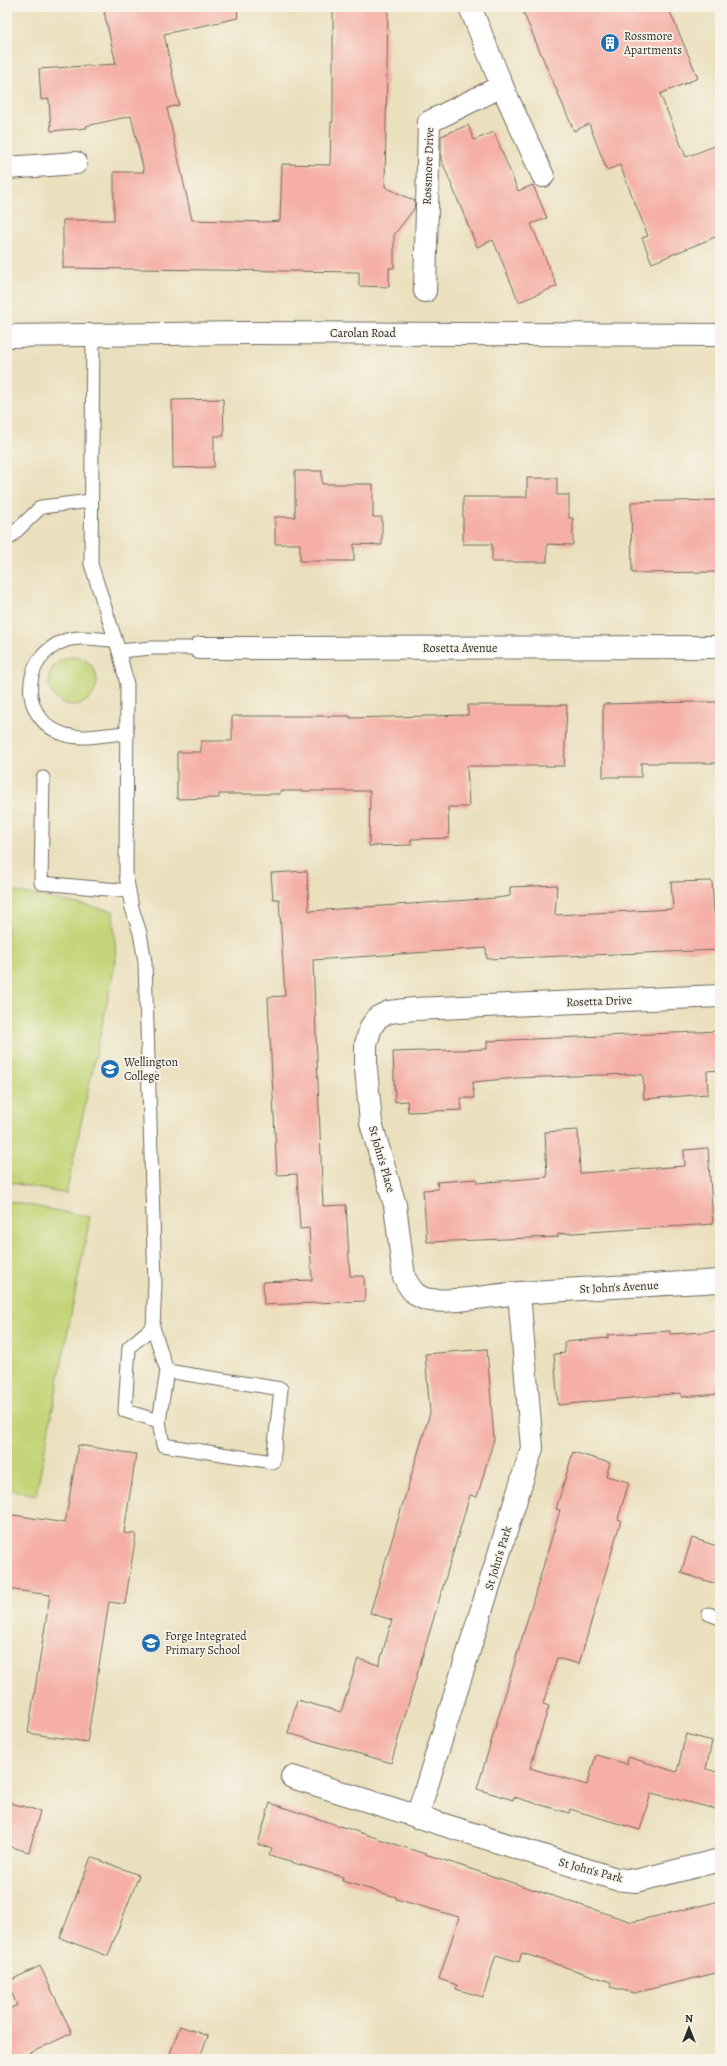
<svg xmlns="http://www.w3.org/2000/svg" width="727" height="2066" font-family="Alegreya,serif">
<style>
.green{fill:#c3d578;stroke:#778052}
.building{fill:#f5afa6}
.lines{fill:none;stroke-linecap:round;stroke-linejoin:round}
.service-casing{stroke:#6e6a5e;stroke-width:15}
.minor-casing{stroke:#6e6a5e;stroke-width:24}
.service{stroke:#fff;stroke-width:13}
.minor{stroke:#fff;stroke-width:22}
.labels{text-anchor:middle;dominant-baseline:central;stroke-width:3.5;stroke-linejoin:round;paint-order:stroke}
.poi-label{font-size:12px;fill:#2b2b2b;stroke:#f7f3e8;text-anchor:start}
.street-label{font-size:12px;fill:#2b2b2b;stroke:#f7f3e8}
</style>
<rect width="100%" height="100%" fill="#f7f3e8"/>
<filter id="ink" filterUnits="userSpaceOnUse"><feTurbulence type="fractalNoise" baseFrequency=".025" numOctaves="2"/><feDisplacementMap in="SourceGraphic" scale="8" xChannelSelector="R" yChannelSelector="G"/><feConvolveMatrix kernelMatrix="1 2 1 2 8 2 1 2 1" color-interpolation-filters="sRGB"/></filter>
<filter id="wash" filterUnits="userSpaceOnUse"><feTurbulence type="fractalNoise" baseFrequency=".012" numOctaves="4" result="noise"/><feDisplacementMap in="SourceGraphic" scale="16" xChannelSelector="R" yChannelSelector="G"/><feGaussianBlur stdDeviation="0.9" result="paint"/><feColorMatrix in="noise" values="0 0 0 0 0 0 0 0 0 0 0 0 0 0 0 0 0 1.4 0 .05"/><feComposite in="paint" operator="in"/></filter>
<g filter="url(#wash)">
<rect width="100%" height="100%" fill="#ebe0be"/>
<!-- green -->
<g class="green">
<circle cx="73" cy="681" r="24"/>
<polygon points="7,890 113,911 116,960 66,1194 7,1182"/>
<polygon points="7,1201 90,1217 36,1495 7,1489"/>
</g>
<g id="blocks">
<!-- building -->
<g class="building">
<polygon points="103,7 237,7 238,18 164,34 179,105 167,108 192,220 265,222 280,221 282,164 330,165 331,122 333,122 333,7 388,7 385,187 415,201 414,209 394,235 394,268 389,268 389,287 359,286 359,272 63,268 63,220 114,220 114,172 144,172 131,116 86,126 87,128 51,131 49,99 41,100 39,69 116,64"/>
<polygon points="521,7 668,7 698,78 660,94 686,157 720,144 720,235 652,263 642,238 648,236 620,165 607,170 589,124 574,131"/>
<polygon points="468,125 474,140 494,132 518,191 533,185 547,218 531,224 557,286 519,302 493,240 477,247 441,159 441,136"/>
<polygon points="223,399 224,436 214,436 214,467 173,468 172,400"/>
<polygon points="295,471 322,471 322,484 373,484 373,517 382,517 382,545 354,544 354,561 300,561 300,544 275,544 275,517 295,517"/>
<polygon points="527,478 557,478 557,495 569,495 569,518 573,518 573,545 547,544 547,562 492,562 492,544 463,544 463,497 527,497"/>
<polygon points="720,500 720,572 632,573 631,502"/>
<polygon points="696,702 720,702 720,763 641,763 641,777 603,777 603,704"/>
<polygon points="468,705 567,705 564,766 467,766 469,807 448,807 449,838 411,839 411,845 369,846 370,791 280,791 280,794 219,794 219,798 177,799 177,752 201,752 201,741 232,741 232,716 350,716 350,718 468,715"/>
<polygon points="307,871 309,911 497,898 510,896 510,887 557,885 555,915 673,909 671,882 712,881 714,914 720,913 720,950 487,959 486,948 313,960 323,1206 346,1205 350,1276 364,1276 365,1301 264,1305 263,1282 312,1280 309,1228 300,1229 297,1174 277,1175 268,997 285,996 279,899 273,899 271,873"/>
<polygon points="720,1031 720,1070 707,1071 708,1094 644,1099 643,1075 631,1074 516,1078 473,1082 474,1098 461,1098 462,1110 408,1112 407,1101 395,1102 393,1052 487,1049 487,1041"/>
<polygon points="578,1130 580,1173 685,1166 684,1150 708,1148 713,1224 558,1234 558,1237 427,1242 423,1190 438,1189 437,1182 477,1179 477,1183 547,1177 545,1132"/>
<polygon points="670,1331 670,1334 720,1331 720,1394 681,1397 681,1393 558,1405 554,1354 565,1353 564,1342 608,1338 608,1335"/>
<polygon points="487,1349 494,1439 477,1497 470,1495 391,1763 288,1733 297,1700 341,1712 358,1659 379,1665 392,1620 370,1613 430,1413 425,1354"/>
<polygon points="78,1445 136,1454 124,1533 136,1534 125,1604 109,1602 87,1742 28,1733 50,1595 7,1589 7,1514 65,1523"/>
<polygon points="573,1452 610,1463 606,1476 629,1482 618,1519 621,1520 579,1664 557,1658 543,1704 549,1706 530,1768 587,1785 596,1755 627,1764 628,1757 677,1772 686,1734 712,1741 706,1769 720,1773 720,1810 651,1793 640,1830 570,1809 569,1813 514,1797 513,1800 477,1789 560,1510 556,1509"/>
<polygon points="692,1538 720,1547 720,1585 681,1573"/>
<polygon points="7,1802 40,1811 29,1852 7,1846"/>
<polygon points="270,1803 632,1922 720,1901 720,1972 634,1993 610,1987 611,1982 522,1953 519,1962 496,1955 483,1997 456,1989 457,1985 439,1979 459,1917 396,1899 396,1897 342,1881 343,1877 269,1856 272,1848 258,1844"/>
<polygon points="91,1857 139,1875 108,1956 60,1938"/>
<polygon points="40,1966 72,2033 18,2059 14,2059 7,2045 7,2010 17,2005 7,1982"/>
<polygon points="180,2026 208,2036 199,2059 168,2059"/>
</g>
</g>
</g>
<g filter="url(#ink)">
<use href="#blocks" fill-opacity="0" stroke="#6e6a5e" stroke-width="1"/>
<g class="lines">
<defs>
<g id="service">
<polyline points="93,334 91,564 119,651 127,684 126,875 132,908 140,933 145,962 155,1283 153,1327 167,1371 281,1389 273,1462 163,1445 159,1421 125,1411 129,1347 153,1327"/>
<polyline points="7,540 41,507 91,501"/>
<path d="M115 640C99 640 79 635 64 641 19 658 19 721 66 735 84 740 108 734 127 733"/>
<polyline points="119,651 152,648 200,648"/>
<polyline points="43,778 41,883 129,891"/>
<polyline points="159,1421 167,1371"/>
<polyline points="709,1614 720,1618"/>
</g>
<g id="minor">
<polyline points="470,7 502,86 543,176"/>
<polyline points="7,168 76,163"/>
<polyline points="425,291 429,122 502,86"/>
<polyline points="7,336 247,333 720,335"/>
<polyline points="200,648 720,647"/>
<path d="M720 996 414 1009 389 1012 378 1017 371 1027 366 1044V1068L371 1123 395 1205 404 1277C410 1289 416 1298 430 1300 458 1303 492 1295 520 1293 587 1288 653 1285 720 1281"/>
<polyline points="292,1777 616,1879 636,1881 720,1860"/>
<polyline points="417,1817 532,1448 519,1293"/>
</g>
</defs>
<!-- service casing -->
<use href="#service" class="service-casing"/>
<!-- minor casing -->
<use href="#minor" class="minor-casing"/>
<!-- service -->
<use href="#service" class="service"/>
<!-- minor -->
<use href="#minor" class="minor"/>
</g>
</g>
<!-- icons -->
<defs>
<symbol id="building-disc" viewBox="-11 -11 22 22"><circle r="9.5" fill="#1f6fb2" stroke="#f7f3e8"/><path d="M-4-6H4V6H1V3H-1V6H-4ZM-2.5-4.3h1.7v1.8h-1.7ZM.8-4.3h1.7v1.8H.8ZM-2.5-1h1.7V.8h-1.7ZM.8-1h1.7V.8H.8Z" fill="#fff"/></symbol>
<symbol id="school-disc" viewBox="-11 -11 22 22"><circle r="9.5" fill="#1f6fb2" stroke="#f7f3e8"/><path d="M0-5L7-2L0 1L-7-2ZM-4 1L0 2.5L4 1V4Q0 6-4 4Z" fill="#fff"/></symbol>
</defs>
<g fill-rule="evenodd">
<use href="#building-disc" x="599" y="32" width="22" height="22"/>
<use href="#school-disc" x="99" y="1058" width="22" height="22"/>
<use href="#school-disc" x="140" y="1632" width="22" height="22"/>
</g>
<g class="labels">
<!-- poi labels -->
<g class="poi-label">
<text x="624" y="36">Rossmore<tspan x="624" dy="14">Apartments</tspan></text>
<text x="124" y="1062">Wellington<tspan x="124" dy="14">College</tspan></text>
<text x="165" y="1636">Forge Integrated<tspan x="165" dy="14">Primary School</tspan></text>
</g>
<!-- street labels -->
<g class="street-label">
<text transform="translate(428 166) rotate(-88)">Rossmore Drive</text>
<text x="363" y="333">Carolan Road</text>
<text x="460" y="648">Rosetta Avenue</text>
<text transform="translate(599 1001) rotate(-2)">Rosetta Drive</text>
<text transform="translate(382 1159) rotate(74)">St John's Place</text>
<text transform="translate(619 1287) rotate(-3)">St John's Avenue</text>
<text transform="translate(498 1558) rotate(-73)">St John's Park</text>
<text transform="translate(591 1870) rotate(15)">St John's Park</text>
</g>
</g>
<!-- margin -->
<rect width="727" height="2066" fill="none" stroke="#f7f3e8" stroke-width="24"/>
<!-- north arrow -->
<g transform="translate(689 2028)" stroke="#f7f3e8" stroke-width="3" paint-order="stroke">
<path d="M0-3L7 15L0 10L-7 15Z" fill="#2b2b2b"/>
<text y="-6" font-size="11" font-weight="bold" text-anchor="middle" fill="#2b2b2b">N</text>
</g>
</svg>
